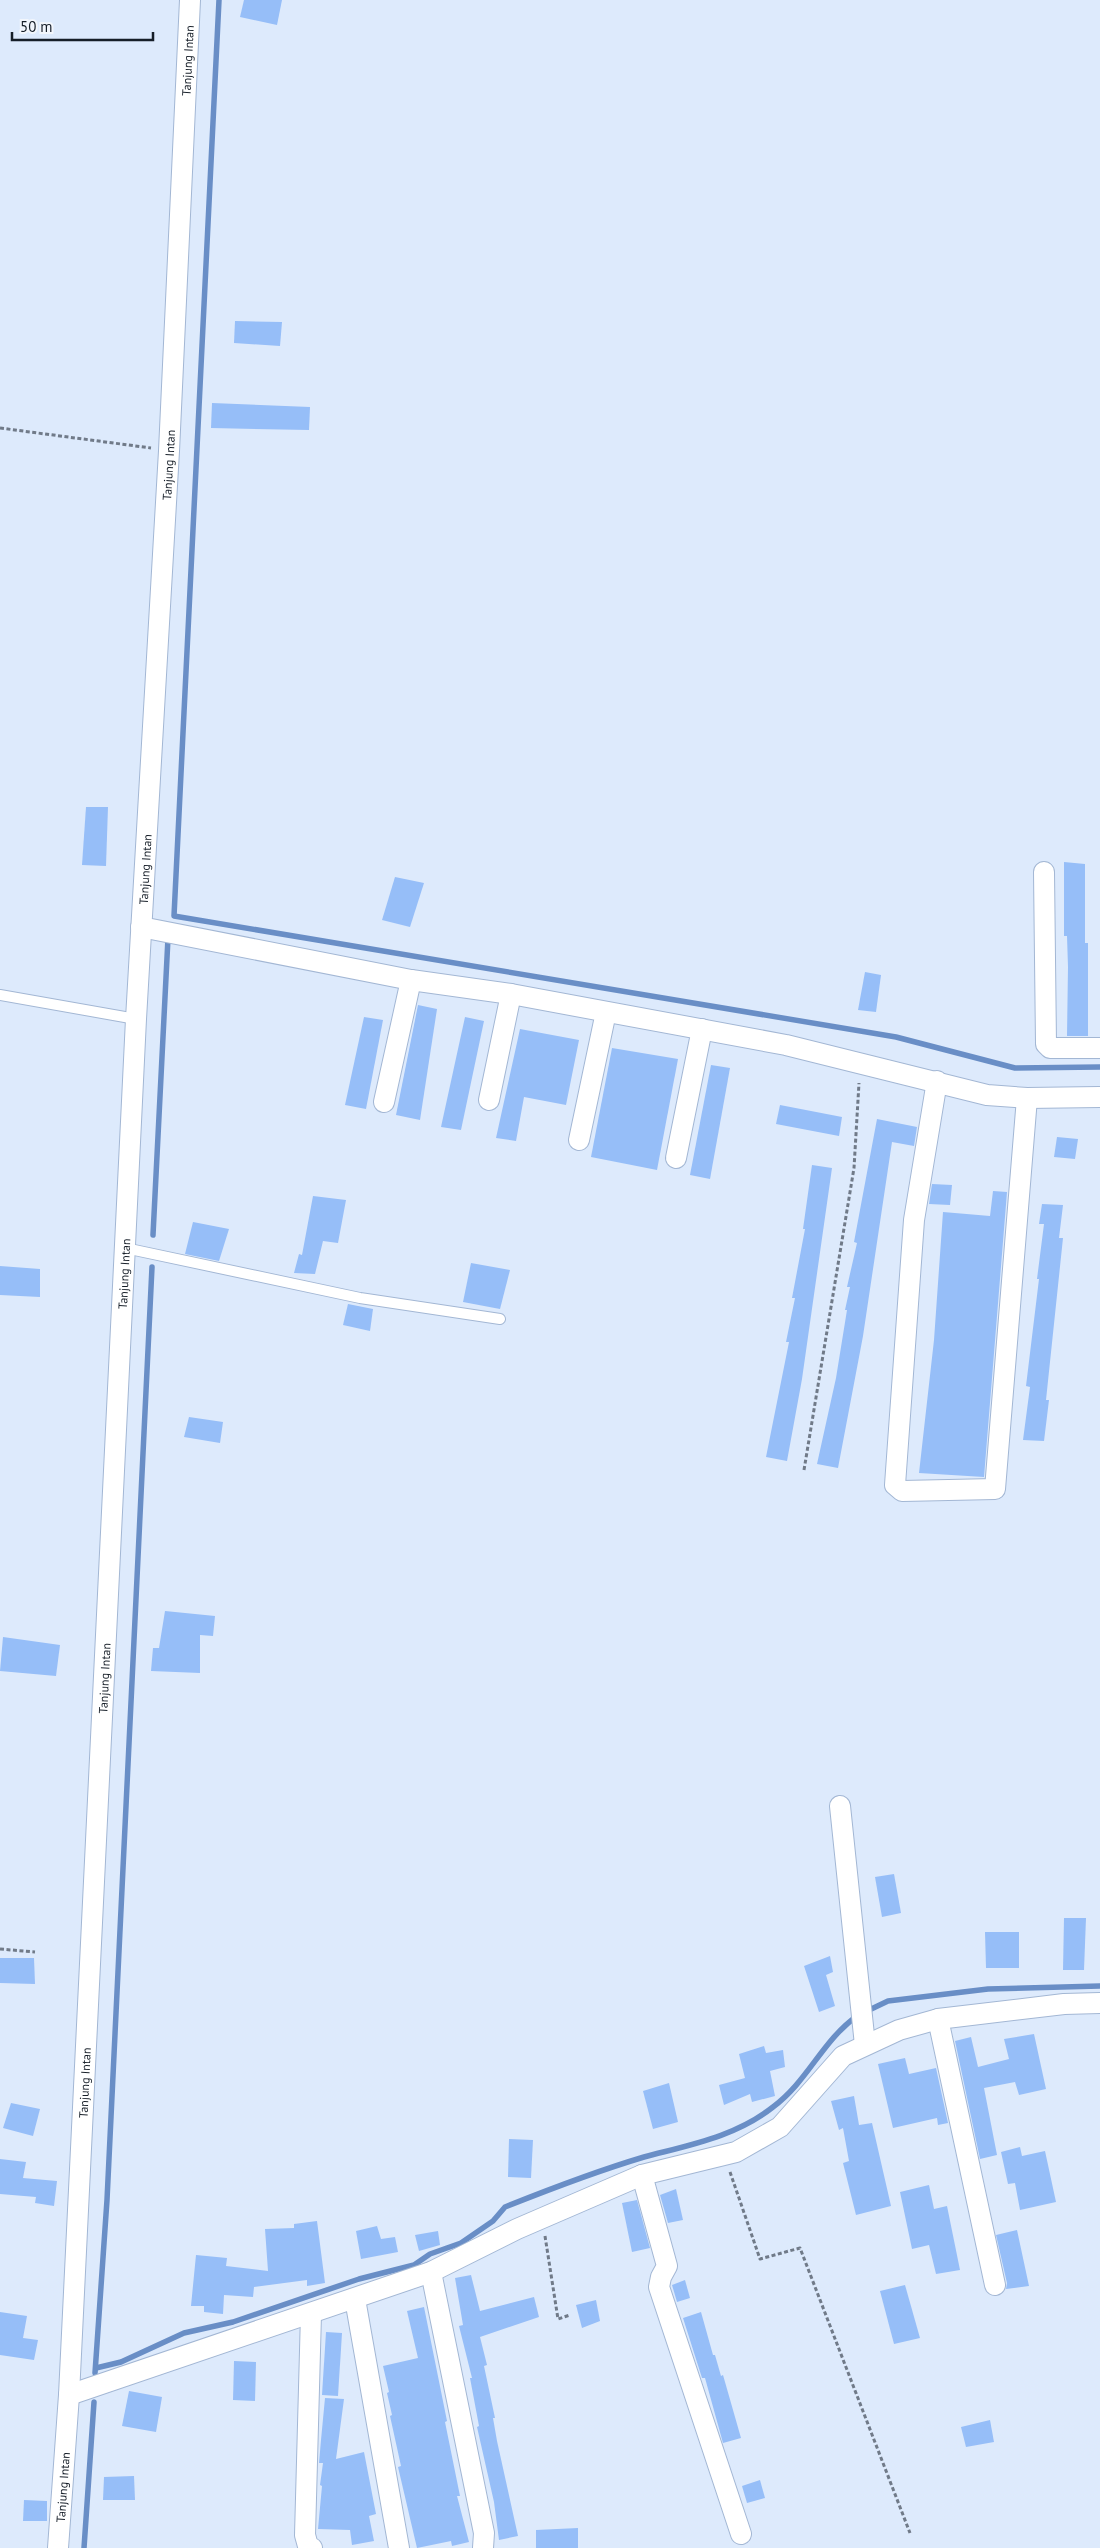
<svg xmlns="http://www.w3.org/2000/svg" width="1100" height="2548" font-family="'PT Sans',sans-serif">
<style>
.lines{fill:none;stroke-linecap:round;stroke-linejoin:round}
.stream{stroke:#698ec6;stroke-width:5.5}
.building{fill:#96bef8}
.service-casing{stroke:#a3b7d4;stroke-width:12}
.minor-casing{stroke:#a3b7d4;stroke-width:22}
.path{stroke:#707a88;stroke-width:3;stroke-dasharray:4 2.5;stroke-linecap:butt}
.service{stroke:#fff;stroke-width:10}
.minor{stroke:#fff;stroke-width:20}
.labels{text-anchor:middle;dominant-baseline:central;stroke-width:5;stroke-linejoin:round;paint-order:stroke}
.street-label{font-size:12px;fill:#161e28;stroke:#f2f6fc}
</style>
<rect width="100%" height="100%" fill="#ddeafc"/>
<g class="lines">
<!-- stream -->
<g class="stream">
<polyline points="219,0 174,916 896,1037 1015,1068 1100,1067"/>
<polyline points="153,1235 168,938"/>
<polyline points="865,2012 888,2001 988,1989 1100,1986"/>
<path d="M96 2368 121 2362 184 2333 233 2322 359 2279 414 2265 430 2254 461 2243 493 2221 505 2207C550 2189 597 2171 644 2157 689 2145 735 2137 773 2107 808 2081 822 2041 857 2016"/>
<polyline points="95,2373 107,2200 152,1267"/>
<polyline points="84,2548 94,2402"/>
</g>
</g>
<!-- building -->
<g class="building">
<polygon points="244,0 282,0 277,25 240,17"/>
<polygon points="235,321 282,322 280,346 234,343"/>
<polygon points="212,403 310,407 309,430 211,428"/>
<polygon points="86,807 108,807 106,866 82,865"/>
<polygon points="1064,862 1085,864 1085,943 1088,943 1088,1036 1067,1036 1068,967 1067,936 1064,936"/>
<polygon points="395,877 424,883 410,927 382,920"/>
<polygon points="865,972 881,975 876,1012 858,1010"/>
<polygon points="418,1005 437,1009 420,1120 396,1115"/>
<polygon points="364,1017 383,1020 366,1109 345,1105"/>
<polygon points="465,1017 484,1021 461,1130 441,1127"/>
<polygon points="520,1029 579,1040 566,1105 524,1097 516,1141 496,1138"/>
<polygon points="612,1048 678,1059 657,1170 591,1157"/>
<polygon points="711,1065 730,1068 710,1179 690,1175"/>
<polygon points="780,1105 842,1117 839,1136 776,1124"/>
<polygon points="877,1119 917,1127 914,1146 892,1142 863,1336 838,1468 817,1464 836,1378 847,1310 845,1310 850,1287 847,1287 857,1243 854,1242"/>
<polygon points="1057,1137 1078,1139 1075,1159 1054,1157"/>
<polygon points="812,1165 832,1168 802,1379 787,1461 766,1457 789,1342 786,1342 795,1298 792,1298 805,1229 803,1229"/>
<polygon points="932,1184 952,1185 950,1205 929,1204"/>
<polygon points="993,1191 1007,1192 984,1477 919,1473 934,1340 943,1212 990,1216"/>
<polygon points="313,1196 346,1200 338,1243 323,1241 315,1274 294,1273 299,1254 302,1255"/>
<polygon points="1042,1204 1063,1205 1059,1238 1063,1238 1046,1400 1049,1400 1044,1441 1023,1440 1030,1387 1026,1386 1039,1279 1037,1279 1044,1224 1039,1224"/>
<polygon points="193,1222 229,1229 219,1261 185,1254"/>
<polygon points="471,1263 510,1270 500,1309 463,1302"/>
<polygon points="0,1266 40,1269 40,1297 0,1295"/>
<polygon points="348,1304 373,1309 370,1331 343,1325"/>
<polygon points="189,1417 223,1422 220,1443 184,1437"/>
<polygon points="165,1611 215,1616 213,1636 200,1635 200,1673 151,1671 153,1648 159,1648"/>
<polygon points="3,1637 60,1645 56,1676 0,1671"/>
<polygon points="894,1874 901,1913 882,1917 875,1877"/>
<polygon points="1064,1918 1086,1918 1084,1970 1063,1970"/>
<polygon points="985,1932 1019,1932 1019,1968 986,1968"/>
<polygon points="830,1956 833,1972 826,1975 835,2006 819,2012 804,1966"/>
<polygon points="0,1958 34,1958 35,1984 0,1983"/>
<polygon points="1034,2034 1046,2089 1019,2095 1015,2082 984,2088 997,2155 980,2159 955,2041 971,2037 978,2067 1009,2059 1004,2039"/>
<polygon points="764,2046 766,2053 783,2050 785,2067 770,2071 775,2096 752,2102 750,2094 724,2105 719,2085 745,2078 739,2054"/>
<polygon points="905,2058 909,2074 936,2068 948,2123 938,2125 937,2118 893,2128 878,2064"/>
<polygon points="669,2083 678,2122 653,2129 643,2091"/>
<polygon points="854,2096 859,2125 872,2123 891,2206 856,2215 843,2163 849,2161 843,2128 839,2130 831,2101"/>
<polygon points="11,2103 40,2109 33,2136 3,2128"/>
<polygon points="509,2139 533,2140 531,2178 508,2177"/>
<polygon points="1020,2147 1022,2156 1045,2151 1056,2202 1020,2210 1015,2183 1008,2184 1001,2152"/>
<polygon points="0,2159 26,2162 23,2178 57,2181 54,2206 35,2203 36,2197 0,2194"/>
<polygon points="929,2185 934,2209 947,2206 960,2270 936,2274 929,2245 912,2249 900,2192"/>
<polygon points="676,2189 683,2220 668,2223 660,2195"/>
<polygon points="637,2200 650,2248 632,2252 622,2203"/>
<polygon points="317,2221 325,2283 307,2286 307,2280 254,2287 253,2297 224,2295 223,2314 204,2312 204,2306 191,2306 196,2255 227,2258 226,2266 268,2271 265,2229 294,2228 294,2224"/>
<polygon points="377,2226 381,2239 395,2237 398,2252 361,2259 356,2231"/>
<polygon points="1017,2230 1029,2286 1006,2289 1007,2283 996,2235"/>
<polygon points="438,2231 440,2245 419,2251 415,2235"/>
<polygon points="471,2275 480,2311 534,2297 539,2317 480,2337 487,2365 484,2366 495,2418 493,2418 497,2441 518,2536 499,2540 494,2502 477,2427 479,2426 470,2378 472,2378 459,2326 463,2325 455,2278"/>
<polygon points="685,2280 690,2298 677,2302 672,2285"/>
<polygon points="905,2285 920,2338 894,2344 880,2291"/>
<polygon points="596,2300 600,2321 582,2328 576,2305"/>
<polygon points="424,2307 447,2421 445,2422 460,2496 457,2496 469,2542 452,2546 451,2541 417,2548 398,2467 401,2466 390,2416 392,2415 387,2393 389,2392 383,2366 418,2358 407,2311"/>
<polygon points="0,2312 27,2316 23,2338 38,2340 34,2360 0,2355"/>
<polygon points="701,2312 713,2355 715,2355 721,2376 723,2375 741,2438 723,2443 705,2378 702,2378 683,2318"/>
<polygon points="326,2332 342,2333 338,2396 322,2395"/>
<polygon points="234,2361 256,2362 255,2401 233,2400"/>
<polygon points="129,2391 162,2397 156,2432 122,2426"/>
<polygon points="325,2398 344,2399 336,2459 364,2452 376,2514 369,2516 374,2541 352,2545 350,2530 318,2529 322,2486 320,2485 323,2463 319,2463 321,2440"/>
<polygon points="990,2420 994,2442 966,2447 961,2427"/>
<polygon points="134,2476 135,2500 103,2500 104,2477"/>
<polygon points="760,2480 765,2498 747,2503 742,2486"/>
<polygon points="24,2500 47,2501 47,2521 23,2521"/>
<polygon points="578,2528 578,2548 536,2548 536,2530"/>
</g>
<g class="lines">
<defs>
<g id="service">
<polyline points="0,995 136,1019"/>
<polyline points="125,1248 360,1298 500,1319"/>
</g>
<g id="minor">
<polyline points="1044,872 1046,1044 1050,1048 1100,1048"/>
<polyline points="141,927 411,980 511,994 786,1045 987,1095 1027,1098 1100,1097"/>
<polyline points="937,1081 914,1220 895,1485 902,1491 995,1489 1027,1098"/>
<polyline points="489,1100 511,994"/>
<polyline points="384,1102 411,980"/>
<polyline points="579,1140 606,1012"/>
<polyline points="676,1158 702,1029"/>
<polyline points="840,1806 865,2045"/>
<polyline points="938,2019 995,2285"/>
<polyline points="642,2175 667,2266 661,2277 659,2287 741,2534"/>
<polyline points="431,2272 484,2533 483,2548"/>
<polyline points="355,2299 399,2548"/>
<polyline points="311,2314 305,2535 308,2546 312,2548"/>
<polyline points="69,2395 431,2272 517,2229 642,2175 736,2152 780,2127 843,2056 899,2030 938,2019 1064,2004 1100,2003"/>
<path id="s1" d="M58 2548 69 2395 136 1019 169 451 190 0"/>
</g>
</defs>
<!-- service casing -->
<use href="#service" class="service-casing"/>
<!-- minor casing -->
<use href="#minor" class="minor-casing"/>
<!-- path -->
<g class="path">
<polyline points="0,428 151,448"/>
<polyline points="804,1470 854,1168 859,1083"/>
<polyline points="0,1949 35,1952"/>
<polyline points="730,2172 760,2259 800,2248 910,2533"/>
<polyline points="545,2236 558,2319 570,2315"/>
</g>
<!-- service -->
<use href="#service" class="service"/>
<!-- minor -->
<use href="#minor" class="minor"/>
</g>
<g class="labels">
<!-- street labels -->
<g class="street-label">
<text stroke="none"><textPath href="#s1" startOffset="2491">Tanjung Intan</textPath></text>
<text stroke="none"><textPath href="#s1" startOffset="2086">Tanjung Intan</textPath></text>
<text stroke="none"><textPath href="#s1" startOffset="1681">Tanjung Intan</textPath></text>
<text stroke="none"><textPath href="#s1" startOffset="1276">Tanjung Intan</textPath></text>
<text stroke="none"><textPath href="#s1" startOffset="871">Tanjung Intan</textPath></text>
<text stroke="none"><textPath href="#s1" startOffset="466">Tanjung Intan</textPath></text>
<text stroke="none"><textPath href="#s1" startOffset="61">Tanjung Intan</textPath></text>
</g>
</g>
<!-- scale -->
<path d="M12 32v8h141v-8" fill="none" stroke="#161e28" stroke-width="2.5"/>
<text x="20" y="32" font-size="15" fill="#161e28" stroke="#f2f6fc" stroke-width="4" paint-order="stroke">50 m</text>
</svg>
